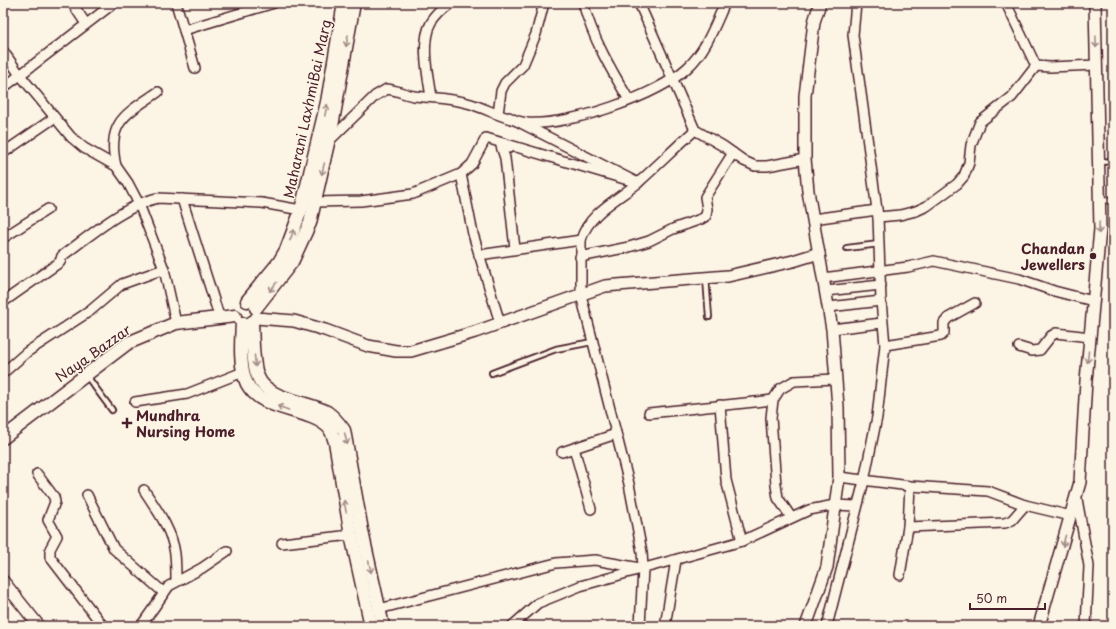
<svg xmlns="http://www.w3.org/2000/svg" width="1116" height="629" font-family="'Playpen Sans',sans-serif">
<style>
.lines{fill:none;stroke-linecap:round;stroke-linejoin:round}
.service-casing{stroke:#4a1f2b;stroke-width:8}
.minor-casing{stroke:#4a1f2b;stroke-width:12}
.tertiary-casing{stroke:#4a1f2b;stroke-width:14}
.secondary-casing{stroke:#4a1f2b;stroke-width:15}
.service{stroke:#fcf5e5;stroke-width:4.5}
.minor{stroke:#fcf5e5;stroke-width:9}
.tertiary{stroke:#fcf5e5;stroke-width:11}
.secondary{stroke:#fcf5e5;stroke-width:12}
.oneway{stroke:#a38a88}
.poi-dot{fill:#4a1f2b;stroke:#fcf5e5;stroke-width:1.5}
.labels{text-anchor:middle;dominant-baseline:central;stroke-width:3;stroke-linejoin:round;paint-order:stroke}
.street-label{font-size:14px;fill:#4a1f2b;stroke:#fcf5e5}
.poi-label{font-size:14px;font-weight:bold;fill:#4a1f2b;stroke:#fcf5e5;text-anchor:end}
</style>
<rect width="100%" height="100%" fill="#fcf5e5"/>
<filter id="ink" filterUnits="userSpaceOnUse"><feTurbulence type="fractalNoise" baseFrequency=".025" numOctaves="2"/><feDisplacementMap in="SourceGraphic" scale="8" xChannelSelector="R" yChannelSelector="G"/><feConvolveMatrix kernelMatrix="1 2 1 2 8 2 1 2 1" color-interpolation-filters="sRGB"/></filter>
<g filter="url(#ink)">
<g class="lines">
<defs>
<g id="service">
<polyline points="1099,162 1113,161"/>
<polyline points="1099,201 1113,200"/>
<polyline points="847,248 879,244"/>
<polyline points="706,278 709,317"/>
<polyline points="492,373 556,349 592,342"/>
<polyline points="86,375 112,410"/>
</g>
<g id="minor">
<polyline points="72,3 86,24"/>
<polyline points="176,3 195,68"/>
<path d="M583 3C593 39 610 68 629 100"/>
<polyline points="639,3 695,130 723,146 744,161 755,166 767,166 805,159"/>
<polyline points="1006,3 1036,66 1050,67 1096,65"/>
<polyline points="184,30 274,3"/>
<polyline points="3,51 20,75 71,137 84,148 116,166 128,183 139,204 164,269 176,323"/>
<polyline points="3,88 114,3"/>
<path d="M431 97C428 77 420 42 431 23 436 15 444 8 451 3"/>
<polyline points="498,114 501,91 505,83 523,65 536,34 544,3"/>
<path d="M330 140 375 96 387 89C396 90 404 94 414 96 433 98 452 98 471 104 489 110 509 121 528 123 569 126 657 96 687 68 706 51 715 25 725 3"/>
<polyline points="509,148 501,146 505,158 515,249"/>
<polyline points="3,153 54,118"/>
<path d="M116 166C106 122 126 114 158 92"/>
<polyline points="461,174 473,234 500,323"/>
<polyline points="182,199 220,319"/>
<polyline points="315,202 361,201 413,194 461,174 472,164 486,138 638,183 509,117"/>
<polyline points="878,217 900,215 916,211 927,206 957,184 964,176 969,163 971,145 980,122 1012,97 1036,66"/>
<polyline points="813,219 877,210"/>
<polyline points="3,238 48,209"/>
<polyline points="479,255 581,240"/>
<polyline points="580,257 629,247 649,241 673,229 701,219 706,216 707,209 705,197 733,153"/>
<polyline points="823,278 908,267 934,261 1019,279 1054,291 1093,301"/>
<polyline points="826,291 881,285"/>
<path d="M3 302 60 262 62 256C88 237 127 204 158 198L262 203 301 210"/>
<polyline points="829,307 881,301"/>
<polyline points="832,329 882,323"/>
<polyline points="885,345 941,336 944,333 944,323 948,318 975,303"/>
<polyline points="1019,347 1032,351 1040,350 1051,336 1056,333 1090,337"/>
<polyline points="3,373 27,352 90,311 122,284 164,269"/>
<polyline points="135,402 187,394 243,372"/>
<polyline points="720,405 726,480 742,541"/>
<polyline points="649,413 773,400"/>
<polyline points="574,448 591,509"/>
<polyline points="562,452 616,434"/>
<polyline points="37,474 54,497 55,502 48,520 57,536 50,549 50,557 103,626"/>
<polyline points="839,477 910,486 988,491 1025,505 1071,516"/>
<path d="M144 490C157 510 172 530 175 554 176 563 176 572 176 582"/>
<polyline points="87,495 114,549 163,592"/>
<polyline points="1077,499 1089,566 1086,626"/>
<polyline points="791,517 778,498 776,485 771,418 773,400 780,389 794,381 835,379"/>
<polyline points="908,527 1005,523 1012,520 1025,505"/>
<polyline points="282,543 351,535"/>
<polyline points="900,575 908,527 910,486"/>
<polyline points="379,609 556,563 595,560 640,568"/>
<polyline points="141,626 169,586 202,568 227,551"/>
<polyline points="512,626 538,603 580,586 742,541 809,510 835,505 856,506"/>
<path d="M640 626 643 568 642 552 629 484 581 295V240C588 213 619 199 639 182 658 165 676 147 695 130"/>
<polyline points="665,626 676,560"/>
<polyline points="827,626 864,481 877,417 885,345 881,301 878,217 853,35 856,3"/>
</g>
<g id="tertiary">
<polyline points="256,318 294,321 325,330 368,346 396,351 411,351 475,332 605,286 728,276 793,261 819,253"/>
<polyline points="3,581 39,626"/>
<polyline points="806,626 827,567 839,477 838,407 832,329 808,191 805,159 805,96 814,22 820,3"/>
<polyline points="1039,626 1080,482 1086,381 1100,229 1095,3"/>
</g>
<g id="secondary">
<polyline points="247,301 279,262 286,250 301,210 327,102 344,3"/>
<polyline points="256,308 292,262 310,223 333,121 354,3"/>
<path d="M252 322C253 338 252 363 258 377 267 400 308 401 327 412 334 417 339 423 344 430L363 536 383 626"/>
<path d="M242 323C241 342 239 367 247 384 262 412 307 408 327 426 332 430 333 437 335 442L351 535 371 626"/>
<polyline points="3,438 128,343 176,323 235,316"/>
</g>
</defs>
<!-- service casing -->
<use href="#service" class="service-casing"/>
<!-- minor casing -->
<use href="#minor" class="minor-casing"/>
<!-- tertiary casing -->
<use href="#tertiary" class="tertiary-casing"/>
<!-- secondary casing -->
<use href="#secondary" class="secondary-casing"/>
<!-- service -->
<use href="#service" class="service"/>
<!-- minor -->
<use href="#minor" class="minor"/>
<!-- tertiary -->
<use href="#tertiary" class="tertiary"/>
<!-- secondary -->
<use href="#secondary" class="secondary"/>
</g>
<!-- one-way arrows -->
<defs><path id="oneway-shaft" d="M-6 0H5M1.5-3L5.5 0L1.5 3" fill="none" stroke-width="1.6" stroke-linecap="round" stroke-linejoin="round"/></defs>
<g class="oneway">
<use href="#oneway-shaft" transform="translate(347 41) rotate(100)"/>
<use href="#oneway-shaft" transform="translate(1096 42) rotate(89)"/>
<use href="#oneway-shaft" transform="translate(326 110) rotate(-78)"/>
<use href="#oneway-shaft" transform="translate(323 169) rotate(103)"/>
<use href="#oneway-shaft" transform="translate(1099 228) rotate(92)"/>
<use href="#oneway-shaft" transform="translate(292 235) rotate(-69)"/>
<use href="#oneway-shaft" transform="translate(273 287) rotate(129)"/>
<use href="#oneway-shaft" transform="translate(1088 357) rotate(95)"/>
<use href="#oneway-shaft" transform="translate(255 361) rotate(85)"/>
<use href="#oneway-shaft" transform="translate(283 408) rotate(-160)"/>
<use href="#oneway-shaft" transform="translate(346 439) rotate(77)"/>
<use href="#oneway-shaft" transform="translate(345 506) rotate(-100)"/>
<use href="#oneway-shaft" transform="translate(1064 541) rotate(105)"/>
<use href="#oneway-shaft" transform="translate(370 567) rotate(77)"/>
</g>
</g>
<!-- markers -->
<g class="poi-dot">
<circle cx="1093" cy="256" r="4"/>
<path d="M125 417h4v4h4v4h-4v4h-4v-4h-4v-4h4z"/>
</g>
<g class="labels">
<!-- street labels -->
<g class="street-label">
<text transform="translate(307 109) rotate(-78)">Maharani LaxhmiBai Marg</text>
<text transform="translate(93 353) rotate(-35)">Naya Bazzar</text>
</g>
<!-- poi labels -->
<g class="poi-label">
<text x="1085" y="248">Chandan<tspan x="1085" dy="16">Jewellers</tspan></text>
<text x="136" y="415" text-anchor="start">Mundhra<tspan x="136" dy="16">Nursing Home</tspan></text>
</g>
</g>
<!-- margin -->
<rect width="1116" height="629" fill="none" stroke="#fcf5e5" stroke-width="16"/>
<rect x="8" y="8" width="1100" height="613" fill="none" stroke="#4a1f2b" stroke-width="1.5" filter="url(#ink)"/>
<!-- scale -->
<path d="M970 603v6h75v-6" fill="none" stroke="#4a1f2b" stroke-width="2"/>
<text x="976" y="603" font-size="12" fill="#4a1f2b" stroke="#fcf5e5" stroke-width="3" paint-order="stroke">50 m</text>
</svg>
